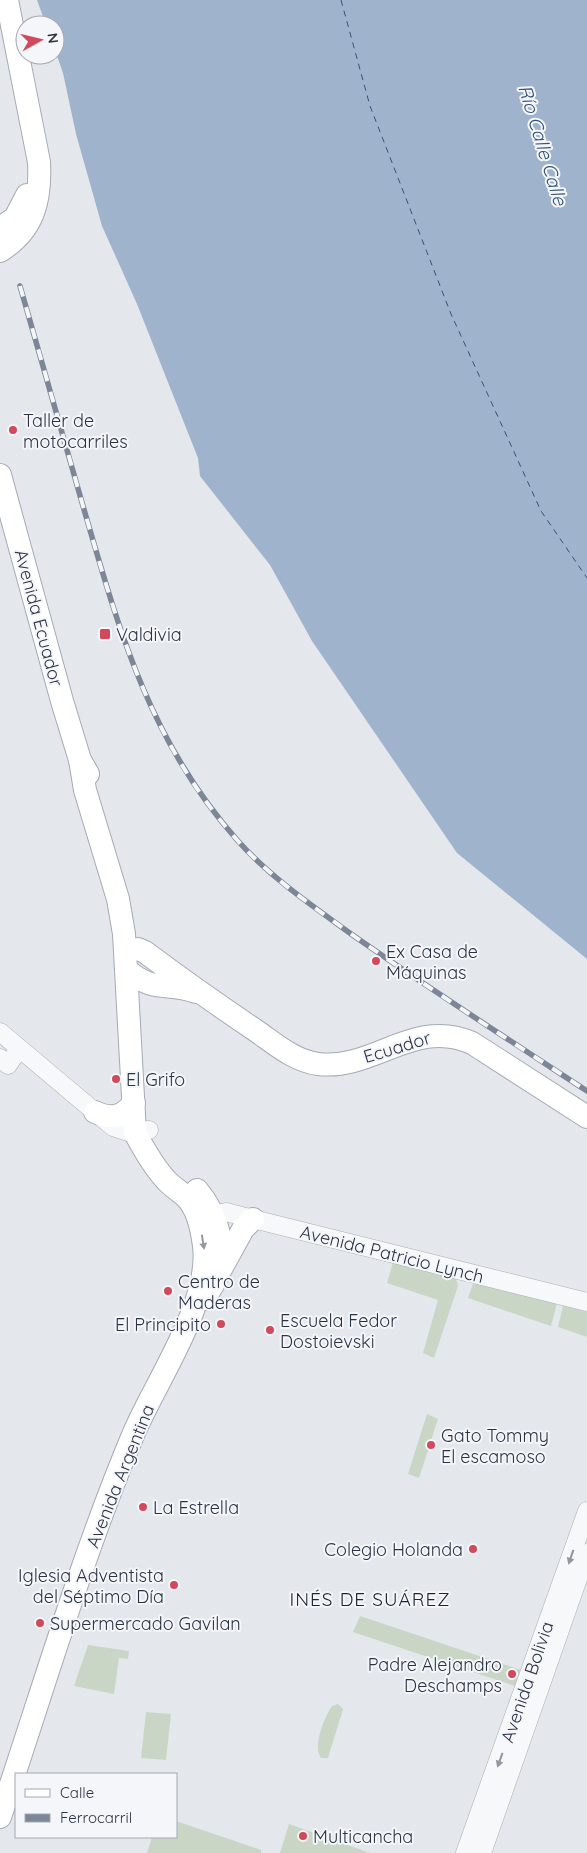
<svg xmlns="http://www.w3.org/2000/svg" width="587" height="1853" font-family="Quicksand,sans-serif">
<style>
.green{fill:#c9d6c5}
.water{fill:#9fb4cc}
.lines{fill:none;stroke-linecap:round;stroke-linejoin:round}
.ferry{stroke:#34527a;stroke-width:1;stroke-dasharray:6 5;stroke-linecap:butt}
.minor-casing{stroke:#a9aeb7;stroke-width:19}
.major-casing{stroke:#a3abb8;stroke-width:24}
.minor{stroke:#f7f8fa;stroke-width:18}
.major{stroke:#fff;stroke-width:22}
.rail-casing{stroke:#7d8696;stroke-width:5.5}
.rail{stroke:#f4f6f9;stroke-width:4;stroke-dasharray:11;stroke-linecap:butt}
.oneway{fill:#959aa2}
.oneway2{fill:#9196a0}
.poi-dot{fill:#d1495b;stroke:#f4f6f9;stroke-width:2}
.labels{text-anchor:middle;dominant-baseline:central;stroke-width:4;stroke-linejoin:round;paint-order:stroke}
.poi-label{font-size:18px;fill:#2b3445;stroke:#f4f6f9;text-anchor:start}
.street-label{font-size:18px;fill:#2b3445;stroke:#f4f6f9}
.water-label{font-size:19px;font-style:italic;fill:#34527a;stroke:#f4f6f9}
.neighbourhood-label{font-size:19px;letter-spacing:1px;fill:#1d2536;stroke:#f4f6f9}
</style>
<rect width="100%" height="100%" fill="#e4e7ec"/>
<!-- green -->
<g class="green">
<polygon points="394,1259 455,1275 458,1286 434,1358 423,1353 438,1300 387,1283"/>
<polygon points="474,1281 557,1303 551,1326 468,1298"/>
<polygon points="563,1306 587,1312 587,1337 558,1327"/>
<polygon points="427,1414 438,1419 419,1478 408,1474"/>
<polygon points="360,1616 521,1670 518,1687 353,1632"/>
<polygon points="88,1645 129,1651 128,1659 119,1658 114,1694 74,1686"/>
<path d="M338 1704 343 1709 328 1758H321C312 1746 325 1716 332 1706Z"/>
<polygon points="146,1712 171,1714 166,1760 141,1758"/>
<polygon points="176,1821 261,1850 261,1853 147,1853 152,1837 176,1837"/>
<polygon points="289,1824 370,1853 280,1853"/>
</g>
<!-- water -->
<polygon class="water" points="37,0 587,0 587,959 457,853 312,641 270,565 200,476 198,458 137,304 102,226 76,134 63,73 55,50 55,25 46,25"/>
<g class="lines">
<!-- ferry -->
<polyline class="ferry" points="341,0 370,106 451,314 541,511 587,578"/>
<defs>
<g id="minor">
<polyline points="0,1032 113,1127 128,1132 149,1130"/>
<polyline points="0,1058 8,1065 19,1049"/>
<polyline points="202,1217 226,1212 253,1219 587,1302"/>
<polyline points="465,1853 587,1511"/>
<polyline points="482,1853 587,1553"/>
</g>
<g id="major">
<polyline points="0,228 15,218 27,195"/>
<path d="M0 251C34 230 41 200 39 162L7 0"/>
<polyline points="0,475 62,701 80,760 88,774"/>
<path d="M127 951 138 949 145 952C181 979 218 1005 255 1030 274 1043 294 1061 318 1064 373 1071 415 1017 472 1043L587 1117"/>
<path d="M127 970C155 994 167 981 196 992"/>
<path d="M95 1112C112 1120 122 1117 134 1103"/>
<path d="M197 1190C215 1211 226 1243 219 1271 217 1280 209 1290 205 1299"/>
<polyline points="221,1269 243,1229 253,1219"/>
<path d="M0 1817C43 1690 81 1559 133 1435 155 1382 211 1304 204 1246 202 1230 198 1209 186 1197 180 1191 172 1187 166 1180 153 1166 144 1149 135 1133L124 934 118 899 85 790 80 760"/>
</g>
</defs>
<!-- minor casing -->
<use href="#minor" class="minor-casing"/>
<!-- major casing -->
<use href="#major" class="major-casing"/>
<!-- minor -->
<use href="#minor" class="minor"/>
<!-- major -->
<use href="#major" class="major"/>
<defs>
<path id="rail" d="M20 286C41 359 62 432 83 506 119 630 149 741 238 841 271 878 314 907 354 936 430 989 509 1040 587 1091"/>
</defs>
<!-- rail casing -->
<use href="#rail" class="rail-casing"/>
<!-- rail -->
<use href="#rail" class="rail"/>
</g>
<!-- one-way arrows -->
<defs><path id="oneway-solid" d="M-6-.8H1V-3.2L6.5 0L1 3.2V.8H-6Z" transform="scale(1.25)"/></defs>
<use class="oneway" href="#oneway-solid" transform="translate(203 1242) rotate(81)"/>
<g class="oneway2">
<use href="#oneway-solid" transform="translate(571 1557) rotate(109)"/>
<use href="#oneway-solid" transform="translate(500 1760) rotate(110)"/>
</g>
<!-- markers -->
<g class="poi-dot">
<circle cx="13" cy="430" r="5"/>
<rect x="99" y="628" width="12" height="12" rx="2.5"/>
<circle cx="376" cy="961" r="5"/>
<circle cx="116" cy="1079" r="5"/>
<circle cx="168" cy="1291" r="5"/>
<circle cx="221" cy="1324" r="5"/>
<circle cx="270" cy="1330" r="5"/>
<circle cx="431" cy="1445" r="5"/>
<circle cx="143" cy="1507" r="5"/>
<circle cx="473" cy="1549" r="5"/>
<circle cx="174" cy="1585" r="5"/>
<circle cx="40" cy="1623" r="5"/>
<circle cx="512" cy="1674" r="5"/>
<circle cx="303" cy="1836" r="5"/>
</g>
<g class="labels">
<!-- poi labels -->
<g class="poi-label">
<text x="23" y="420">Taller de<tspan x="23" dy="21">motocarriles</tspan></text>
<text x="116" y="634">Valdivia</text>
<text x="386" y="951">Ex Casa de<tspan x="386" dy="21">Máquinas</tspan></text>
<text x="126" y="1079">El Grifo</text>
<text x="178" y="1281">Centro de<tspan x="178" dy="21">Maderas</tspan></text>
<text x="280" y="1320">Escuela Fedor<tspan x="280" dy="21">Dostoievski</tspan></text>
<text x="211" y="1324" text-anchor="end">El Principito</text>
<text x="441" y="1435">Gato Tommy<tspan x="441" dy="21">El escamoso</tspan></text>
<text x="153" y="1507">La Estrella</text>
<text x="463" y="1549" text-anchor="end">Colegio Holanda</text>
<text x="164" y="1575" text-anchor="end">Iglesia Adventista<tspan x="164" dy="21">del Séptimo Día</tspan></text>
<text x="50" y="1623">Supermercado Gavilan</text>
<text x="502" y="1664" text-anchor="end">Padre Alejandro<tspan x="502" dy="21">Deschamps</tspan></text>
<text x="313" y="1836">Multicancha</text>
</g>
<!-- street labels -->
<g class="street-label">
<text transform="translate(39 618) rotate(75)">Avenida Ecuador</text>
<text transform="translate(397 1047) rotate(-17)">Ecuador</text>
<text transform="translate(392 1254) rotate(14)">Avenida Patricio Lynch</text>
<text transform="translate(120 1476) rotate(-68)">Avenida Argentina</text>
<text transform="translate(527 1682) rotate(-71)">Avenida Bolivia</text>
</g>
<!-- water labels -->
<g class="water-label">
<text transform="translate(543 145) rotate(73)">Río Calle Calle</text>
</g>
<!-- neighbourhood labels -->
<g class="neighbourhood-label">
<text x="370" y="1599">INÉS DE SUÁREZ</text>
</g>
</g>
<!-- legend -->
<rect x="15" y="1773" width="162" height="65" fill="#f4f6f9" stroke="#a4a8b1"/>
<rect x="25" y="1789" width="25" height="8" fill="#ffffff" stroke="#a4a8b1"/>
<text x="60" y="1798" font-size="15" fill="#2b3445">Calle</text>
<rect x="25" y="1814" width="25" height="8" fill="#7d8696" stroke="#a4a8b1"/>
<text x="60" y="1823" font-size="15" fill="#2b3445">Ferrocarril</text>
<!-- north arrow -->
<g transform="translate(40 40) rotate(82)"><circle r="24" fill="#f4f6f9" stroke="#a4a8b1"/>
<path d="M0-4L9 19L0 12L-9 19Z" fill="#d1495b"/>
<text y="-8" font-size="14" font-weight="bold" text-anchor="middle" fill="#2b3445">N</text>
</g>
</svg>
